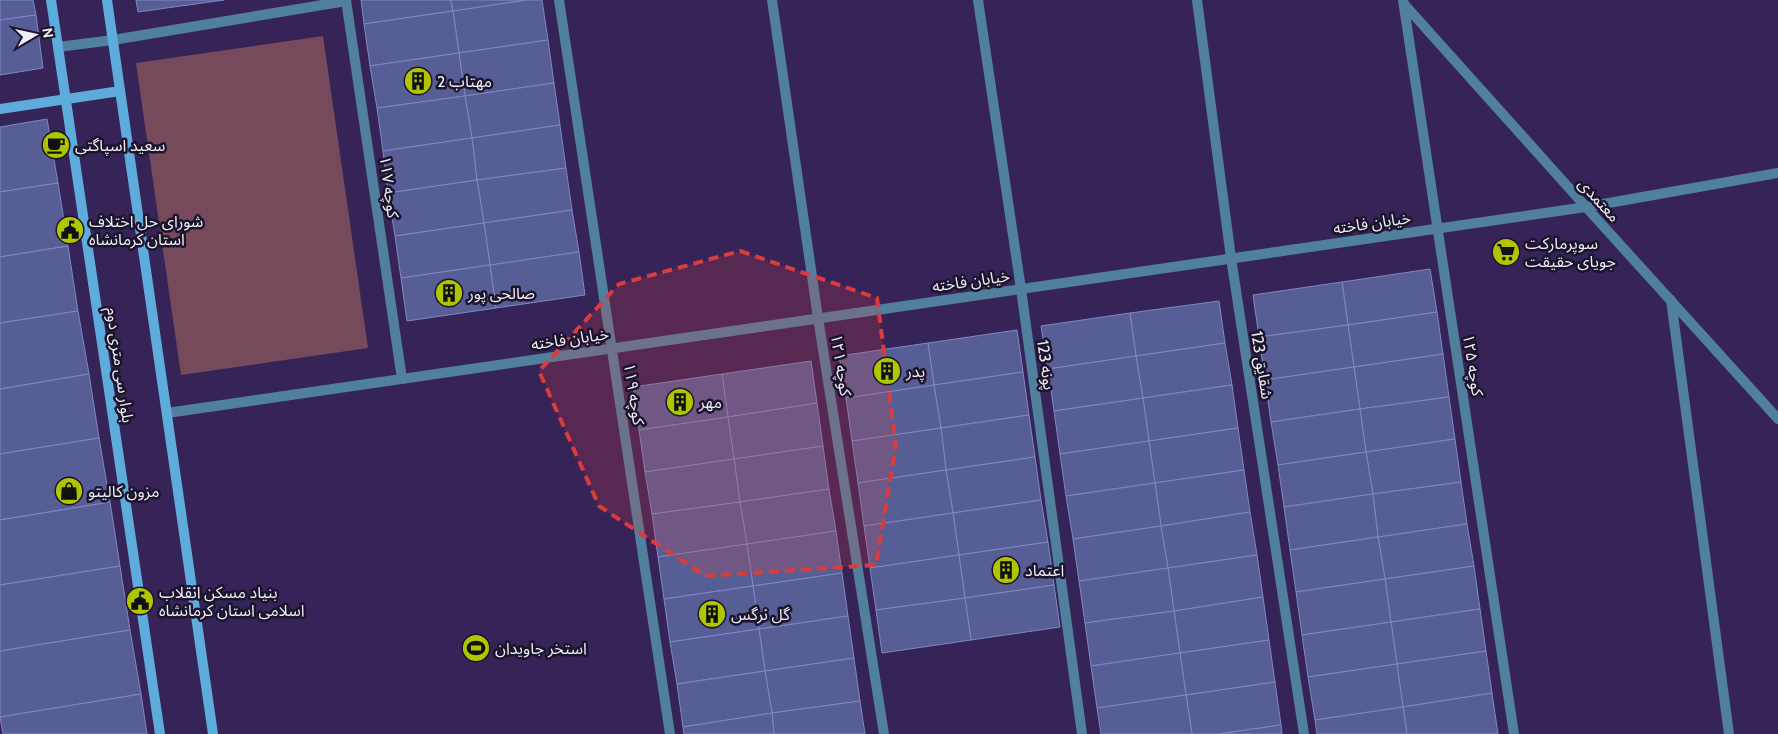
<svg xmlns="http://www.w3.org/2000/svg" width="1778" height="734" font-family="Cabin,'Noto Sans Arabic',sans-serif">
<style>
.green{fill:#764a5a}
.building{fill:#575e96;stroke:#7f88c4}
.lines{fill:none;stroke-linecap:round;stroke-linejoin:round}
.street{stroke:#50809e;stroke-width:10}
.secondary{stroke:#5dacdc;stroke-width:10}
.marked{fill:#d93c3d;fill-opacity:0.2;stroke:#d93c3d;stroke-width:4;stroke-dasharray:10 6;stroke-linejoin:round}
.labels{text-anchor:middle;dominant-baseline:central;stroke-width:5;stroke-linejoin:round;paint-order:stroke}
.poi-label{font-size:16px;fill:#f0edfa;stroke:#1b142a;text-anchor:start}
.street-label{font-size:16px;fill:#f0edfa;stroke:#1b142a}
</style>
<rect width="100%" height="100%" fill="#362458"/>
<!-- green -->
<polygon class="green" points="323,36 368,348 181,375 136,63"/>
<!-- building -->
<g class="building">
<polygon points="0,0 33,0 36,15 0,20"/>
<polygon points="136,0 224,0 138,12"/>
<polygon points="361,0 451,0 453,11 364,24"/>
<polygon points="451,0 527,0 453,11"/>
<polygon points="527,0 542,0 548,40 459,53 453,11"/>
<polygon points="453,11 459,53 370,66 364,24"/>
<polygon points="36,15 43,68 0,75 0,20"/>
<polygon points="548,40 554,83 465,96 459,53"/>
<polygon points="459,53 465,96 377,108 370,66"/>
<polygon points="554,83 560,125 472,138 465,96"/>
<polygon points="465,96 472,138 383,151 377,108"/>
<polygon points="47,119 58,183 0,192 0,127"/>
<polygon points="560,125 566,168 477,180 472,138"/>
<polygon points="472,138 477,180 388,193 383,151"/>
<polygon points="566,168 572,210 484,223 477,180"/>
<polygon points="477,180 484,223 395,236 388,193"/>
<polygon points="58,183 68,246 0,257 0,192"/>
<polygon points="572,210 579,252 490,265 484,223"/>
<polygon points="484,223 490,265 401,278 395,236"/>
<polygon points="68,246 78,311 0,323 0,257"/>
<polygon points="579,252 585,295 496,308 490,265"/>
<polygon points="490,265 496,308 407,321 401,278"/>
<polygon points="1430,269 1437,312 1348,325 1342,282"/>
<polygon points="1342,282 1348,325 1259,337 1253,295"/>
<polygon points="1219,301 1225,343 1136,356 1130,313"/>
<polygon points="78,311 89,374 0,389 0,323"/>
<polygon points="1437,312 1443,354 1354,367 1348,325"/>
<polygon points="1130,313 1136,356 1048,369 1041,326"/>
<polygon points="1348,325 1354,367 1265,380 1259,337"/>
<polygon points="1017,330 1023,372 934,385 928,343"/>
<polygon points="928,343 934,385 846,398 839,356"/>
<polygon points="1225,343 1232,385 1143,398 1136,356"/>
<polygon points="1443,354 1449,397 1360,409 1354,367"/>
<polygon points="1136,356 1143,398 1054,411 1048,369"/>
<polygon points="811,361 817,403 728,417 722,374"/>
<polygon points="1354,367 1360,409 1271,422 1265,380"/>
<polygon points="1023,372 1029,415 941,428 934,385"/>
<polygon points="89,374 99,438 0,454 0,389"/>
<polygon points="722,374 728,417 639,430 633,387"/>
<polygon points="934,385 941,428 852,441 846,398"/>
<polygon points="1232,385 1238,428 1149,441 1143,398"/>
<polygon points="1449,397 1455,439 1366,452 1360,409"/>
<polygon points="1143,398 1149,441 1060,454 1054,411"/>
<polygon points="817,403 823,446 734,459 728,417"/>
<polygon points="1360,409 1366,452 1278,465 1271,422"/>
<polygon points="1029,415 1035,457 946,470 941,428"/>
<polygon points="728,417 734,459 645,472 639,430"/>
<polygon points="941,428 946,470 858,483 852,441"/>
<polygon points="1238,428 1244,470 1155,483 1149,441"/>
<polygon points="99,438 110,502 0,520 0,454"/>
<polygon points="1455,439 1461,482 1373,494 1366,452"/>
<polygon points="1149,441 1155,483 1066,496 1060,454"/>
<polygon points="823,446 829,489 740,502 734,459"/>
<polygon points="1366,452 1373,494 1284,507 1278,465"/>
<polygon points="1035,457 1041,500 953,513 946,470"/>
<polygon points="734,459 740,502 652,514 645,472"/>
<polygon points="946,470 953,513 864,526 858,483"/>
<polygon points="1244,470 1250,512 1161,526 1155,483"/>
<polygon points="1461,482 1467,524 1378,537 1373,494"/>
<polygon points="1155,483 1161,526 1073,539 1066,496"/>
<polygon points="829,489 836,531 747,544 740,502"/>
<polygon points="1373,494 1378,537 1290,550 1284,507"/>
<polygon points="1041,500 1048,542 959,555 953,513"/>
<polygon points="110,502 120,566 0,585 0,520"/>
<polygon points="740,502 747,544 658,557 652,514"/>
<polygon points="1250,512 1257,555 1168,568 1161,526"/>
<polygon points="953,513 959,555 870,568 864,526"/>
<polygon points="1467,524 1474,566 1385,579 1378,537"/>
<polygon points="1161,526 1168,568 1079,581 1073,539"/>
<polygon points="836,531 842,573 753,586 747,544"/>
<polygon points="1378,537 1385,579 1296,592 1290,550"/>
<polygon points="1048,542 1054,585 965,598 959,555"/>
<polygon points="747,544 753,586 664,599 658,557"/>
<polygon points="959,555 965,598 876,610 870,568"/>
<polygon points="1257,555 1263,597 1174,611 1168,568"/>
<polygon points="120,566 130,630 0,651 0,585"/>
<polygon points="1474,566 1480,609 1391,622 1385,579"/>
<polygon points="1168,568 1174,611 1085,623 1079,581"/>
<polygon points="842,573 848,616 759,629 753,586"/>
<polygon points="1385,579 1391,622 1302,635 1296,592"/>
<polygon points="1054,585 1060,627 971,640 965,598"/>
<polygon points="753,586 759,629 670,642 664,599"/>
<polygon points="1263,597 1269,640 1180,653 1174,611"/>
<polygon points="965,598 971,640 882,653 876,610"/>
<polygon points="1480,609 1486,651 1397,664 1391,622"/>
<polygon points="1174,611 1180,653 1091,666 1085,623"/>
<polygon points="848,616 854,658 765,671 759,629"/>
<polygon points="1391,622 1397,664 1308,677 1302,635"/>
<polygon points="759,629 765,671 677,684 670,642"/>
<polygon points="130,630 141,694 0,717 0,651"/>
<polygon points="1269,640 1275,682 1186,695 1180,653"/>
<polygon points="1486,651 1492,693 1403,707 1397,664"/>
<polygon points="1180,653 1186,695 1097,708 1091,666"/>
<polygon points="854,658 860,701 772,713 765,671"/>
<polygon points="1397,664 1403,707 1315,720 1308,677"/>
<polygon points="765,671 772,713 683,727 677,684"/>
<polygon points="1275,682 1281,725 1218,734 1192,734 1186,695"/>
<polygon points="1492,693 1498,734 1407,734 1403,707"/>
<polygon points="141,694 147,734 3,734 0,717"/>
<polygon points="1186,695 1192,734 1101,734 1097,708"/>
<polygon points="860,701 865,734 774,734 772,713"/>
<polygon points="1403,707 1407,734 1317,734 1315,720"/>
<polygon points="772,713 774,734 684,734 683,727"/>
<polygon points="1281,725 1282,734 1218,734"/>
</g>
<g class="lines">
<!-- street -->
<g class="street">
<polyline points="346,0 402,379"/>
<polyline points="559,0 670,734"/>
<polyline points="772,0 818,318 884,734"/>
<polyline points="978,0 1021,289 1082,734"/>
<polyline points="1197,0 1231,258 1304,734"/>
<polyline points="1403,0 1514,734"/>
<polyline points="1404,4 1586,207 1778,419"/>
<polyline points="58,47 113,40 346,1"/>
<polyline points="1671,300 1729,734"/>
<polyline points="167,413 1586,207 1778,173"/>
</g>
<!-- secondary -->
<g class="secondary">
<polyline points="51,0 160,734"/>
<polyline points="107,0 213,734"/>
<polyline points="0,109 120,91"/>
</g>
</g>
<!-- marked area -->
<path class="marked" d="M740 251 877 298 896 445 876 565 705 576 599 506 539 371 619 284Z"/>
<!-- icons -->
<defs>
<symbol id="building-disc" viewBox="-11 -11 22 22"><circle r="9.5" fill="#b0c500" stroke="#1b142a"/><path d="M-4-6H4V6H1V3H-1V6H-4ZM-2.5-4.3h1.7v1.8h-1.7ZM.8-4.3h1.7v1.8H.8ZM-2.5-1h1.7V.8h-1.7ZM.8-1h1.7V.8H.8Z" fill="#111"/></symbol>
<symbol id="cafe-disc" viewBox="-11 -11 22 22"><circle r="9.5" fill="#b0c500" stroke="#1b142a"/><path d="M-5.5-4.5H6V0H3Q3 3.5 0 3.5H-2.5Q-5.5 3.5-5.5 0ZM3-3.2v2h1.7v-2ZM-6 4.5H4V6H-6Z" fill="#111"/></symbol>
<symbol id="civic-disc" viewBox="-11 -11 22 22"><circle r="9.5" fill="#b0c500" stroke="#1b142a"/><path d="M-.6-6.5H3V-4.5H.6V-3L4-1V1h2V6H-6V1h2V-1L-.6-3ZM-1.2 2.5V6h2.4V2.5Z" fill="#111"/></symbol>
<symbol id="supermarket-disc" viewBox="-11 -11 22 22"><circle r="9.5" fill="#b0c500" stroke="#1b142a"/><path d="M-6-5.5h2.5l.6 2H6L4.5 2H-2.5L-4.4-4H-6ZM-1.5 3.2a1.3 1.3 0 1 0 .1 0ZM3 3.2a1.3 1.3 0 1 0 .1 0Z" fill="#111"/></symbol>
<symbol id="shop-disc" viewBox="-11 -11 22 22"><circle r="9.5" fill="#b0c500" stroke="#1b142a"/><path d="M-5-2.5h2.3a2.7 3.5 0 0 1 5.4 0H5L5.5 6h-11ZM-1.5-2.5h3a1.5 2.3 0 0 0-3 0Z" fill="#111"/></symbol>
<symbol id="stadium-disc" viewBox="-11 -11 22 22"><circle r="9.5" fill="#b0c500" stroke="#1b142a"/><path d="M0-5a6.5 5 0 1 0 0 10a6.5 5 0 1 0 0-10ZM-3.5-1.8h7v3.6h-7Z" fill="#111"/></symbol>
</defs>
<g fill-rule="evenodd">
<use href="#building-disc" x="402" y="65" width="32" height="32"/>
<use href="#cafe-disc" x="40" y="129" width="32" height="32"/>
<use href="#civic-disc" x="54" y="214" width="32" height="32"/>
<use href="#supermarket-disc" x="1490" y="236" width="32" height="32"/>
<use href="#building-disc" x="433" y="277" width="32" height="32"/>
<use href="#building-disc" x="871" y="355" width="32" height="32"/>
<use href="#building-disc" x="664" y="386" width="32" height="32"/>
<use href="#shop-disc" x="53" y="475" width="32" height="32"/>
<use href="#building-disc" x="990" y="554" width="32" height="32"/>
<use href="#civic-disc" x="124" y="585" width="32" height="32"/>
<use href="#building-disc" x="696" y="598" width="32" height="32"/>
<use href="#stadium-disc" x="460" y="632" width="32" height="32"/>
</g>
<g class="labels">
<!-- poi labels -->
<g class="poi-label">
<text x="437" y="81">مهتاب 2</text>
<text x="75" y="145">سعید اسپاگتی</text>
<text x="89" y="221">شورای حل اختلاف<tspan x="89" dy="18">استان کرمانشاه</tspan></text>
<text x="1525" y="243">سوپرمارکت<tspan x="1525" dy="18">جویای حقیقت</tspan></text>
<text x="468" y="293">صالحی پور</text>
<text x="906" y="371">پدر</text>
<text x="699" y="402">مهر</text>
<text x="88" y="491">مزون کالیتو</text>
<text x="1025" y="570">اعتماد</text>
<text x="159" y="592">بنیاد مسکن انقلاب<tspan x="159" dy="18">اسلامی استان کرمانشاه</tspan></text>
<text x="731" y="614">گل نرگس</text>
<text x="495" y="648">استخر جاویدان</text>
</g>
<!-- street labels -->
<g class="street-label">
<text transform="translate(389 187) rotate(82)">کوچه ۱۱۷</text>
<text transform="translate(1599 200) rotate(48)">معتمدی</text>
<text transform="translate(1372 223) rotate(-8)">خیابان فاخته</text>
<text transform="translate(971 281) rotate(-8)">خیابان فاخته</text>
<text transform="translate(570 339) rotate(-8)">خیابان فاخته</text>
<text transform="translate(120 365) rotate(82)">بلوار سی متری دوم</text>
<text transform="translate(841 365) rotate(81)">کوچه ۱۲۱</text>
<text transform="translate(1046 365) rotate(82)">123 پونه</text>
<text transform="translate(1262 365) rotate(81)">123 شقایق</text>
<text transform="translate(1473 365) rotate(81)">کوچه ۱۲۵</text>
<text transform="translate(634 394) rotate(81)">کوچه ۱۱۹</text>
</g>
</g>
<!-- north arrow -->
<g transform="translate(35 35) rotate(81)" stroke="#1b142a" stroke-width="4" paint-order="stroke">
<path d="M0-4L9 19L0 12L-9 19Z" fill="#f0edfa"/>
<text y="-8" font-size="14" font-weight="bold" text-anchor="middle" fill="#f0edfa">N</text>
</g>
</svg>
